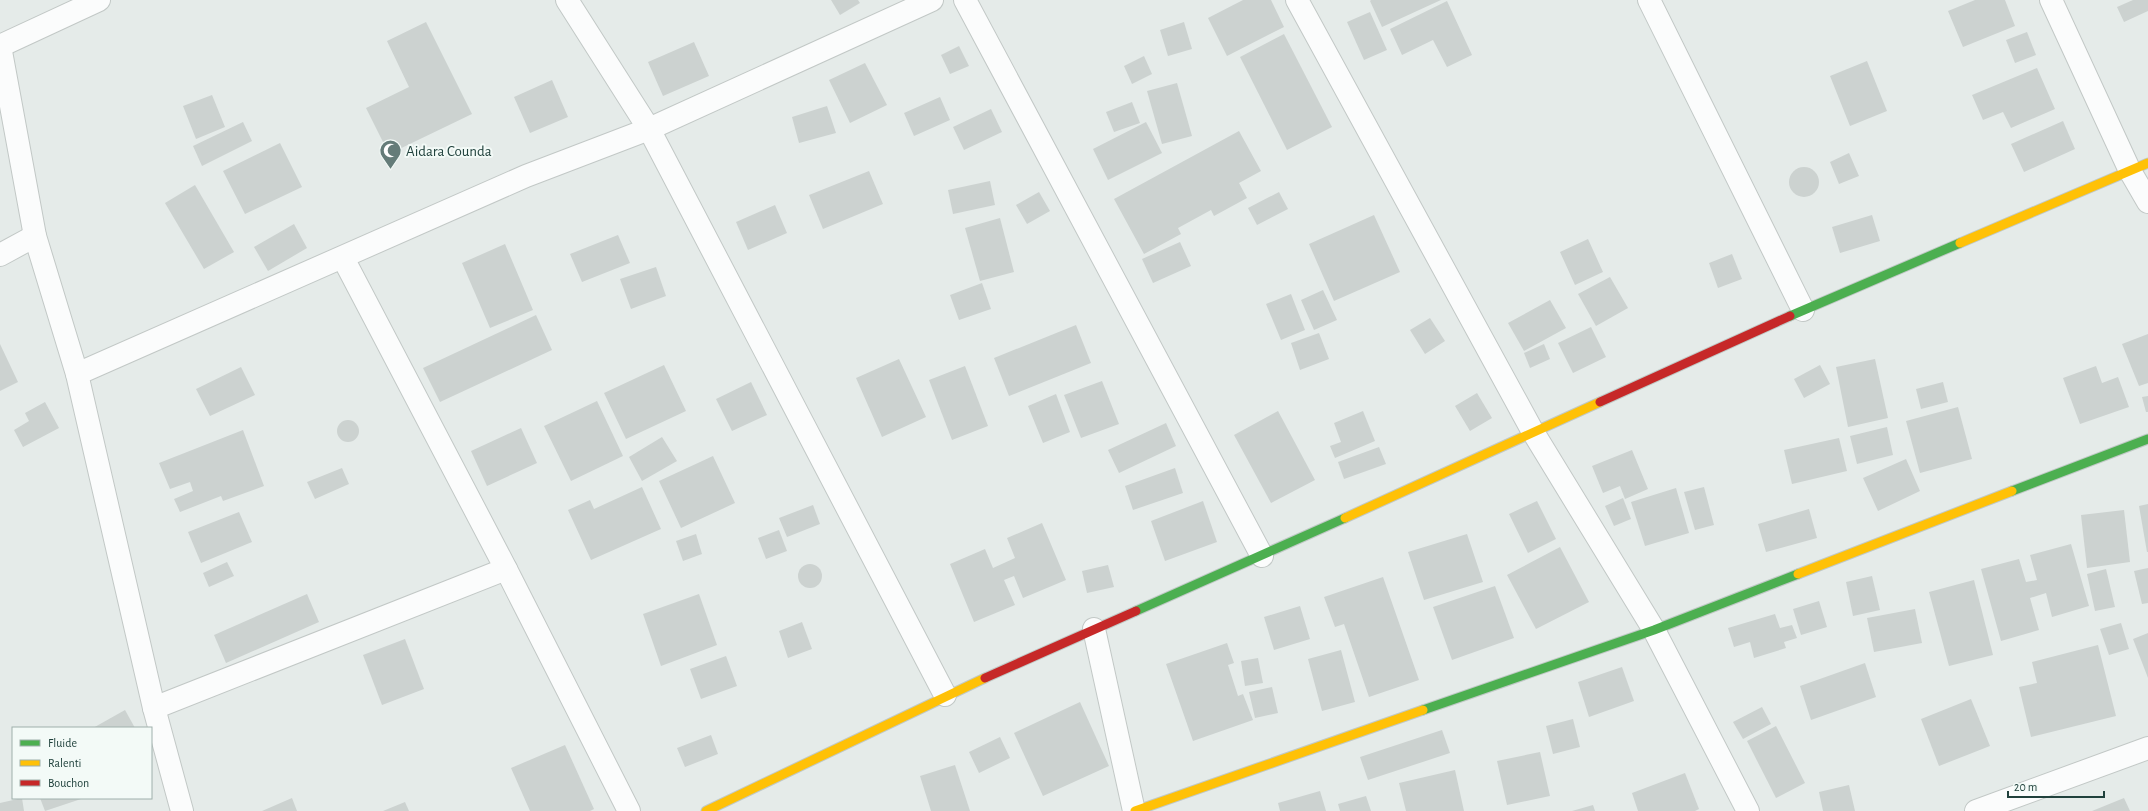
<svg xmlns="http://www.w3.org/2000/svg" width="2148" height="811" font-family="'Alegreya Sans',sans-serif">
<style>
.building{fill:#ccd2d0}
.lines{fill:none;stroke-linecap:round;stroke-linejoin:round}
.street-casing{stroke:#c2c8c6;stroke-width:24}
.fast-casing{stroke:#c0c9c6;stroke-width:11}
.slow-casing{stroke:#c0c9c6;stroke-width:11}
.jam-casing{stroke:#c0c9c6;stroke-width:11}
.street{stroke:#fbfcfc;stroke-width:22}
.fast{stroke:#4caf50;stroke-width:9}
.slow{stroke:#ffc107;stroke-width:9}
.jam{stroke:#c62828;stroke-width:9}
.labels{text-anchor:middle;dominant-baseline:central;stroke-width:4;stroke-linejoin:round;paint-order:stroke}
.poi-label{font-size:15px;fill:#20413c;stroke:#f3faf7;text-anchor:start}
</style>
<rect width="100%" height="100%" fill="#e5ebe9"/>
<!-- building -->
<g class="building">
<polygon points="831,0 858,0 860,3 840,15"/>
<polygon points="1243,0 1271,0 1284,27 1227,56 1208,18"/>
<polygon points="1371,0 1441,0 1382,27 1370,1"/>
<polygon points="1975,0 2005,0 2015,26 1963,47 1948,11"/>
<polygon points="2133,0 2148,0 2148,11 2124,22 2117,7"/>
<polygon points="1447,1 1472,55 1447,67 1433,40 1402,55 1390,29"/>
<polygon points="1370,12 1387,50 1364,60 1347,22"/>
<polygon points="426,22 472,114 389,154 366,108 409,87 387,41"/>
<polygon points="1184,22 1192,49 1168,56 1160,30"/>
<polygon points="2027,32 2036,55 2015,63 2006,40"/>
<polygon points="1284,34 1332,127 1287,150 1240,57"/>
<polygon points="694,42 709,76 663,96 648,62"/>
<polygon points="959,46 969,66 950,74 941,55"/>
<polygon points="1144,56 1152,74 1132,84 1124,66"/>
<polygon points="1867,61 1887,111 1850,126 1830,76"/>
<polygon points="865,63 887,105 850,123 829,80"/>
<polygon points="2037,68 2055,109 2011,128 2003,112 1983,120 1972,95"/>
<polygon points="552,80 568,117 530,133 514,97"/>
<polygon points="1177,83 1192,136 1162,144 1147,91"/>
<polygon points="212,95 225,127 196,139 183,106"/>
<polygon points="940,97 950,120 914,136 904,113"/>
<polygon points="1132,102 1140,123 1114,132 1106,112"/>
<polygon points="827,106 836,133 799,143 792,117"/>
<polygon points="991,109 1002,132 964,150 953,127"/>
<polygon points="2063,121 2075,149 2024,172 2011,144"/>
<polygon points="243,122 252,141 202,166 193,146"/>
<polygon points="1146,122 1162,153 1108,180 1093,149"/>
<polygon points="1239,131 1261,171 1239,183 1247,198 1214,216 1211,210 1178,228 1181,234 1144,254 1114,199"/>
<polygon points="280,143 302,187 245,214 223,171"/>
<polygon points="1849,153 1859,176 1839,184 1830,162"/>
<circle cx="1804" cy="182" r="15"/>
<polygon points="869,171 883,204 823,229 809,195"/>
<polygon points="990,181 995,205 953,214 948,190"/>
<polygon points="195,185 234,252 204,269 165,203"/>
<polygon points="1039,192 1050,211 1027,224 1016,205"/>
<polygon points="1279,192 1288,209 1257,225 1248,208"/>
<polygon points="775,205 787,233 748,250 736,222"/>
<polygon points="1374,215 1400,272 1334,301 1309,244"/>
<polygon points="1872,215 1880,241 1840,253 1832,227"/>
<polygon points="1000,218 1014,272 980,281 965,228"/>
<polygon points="294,224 307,248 268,271 254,247"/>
<polygon points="618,235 630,263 582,282 570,254"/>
<polygon points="1588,239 1603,272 1575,285 1560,252"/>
<polygon points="1180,242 1191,266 1153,283 1142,259"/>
<polygon points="505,244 533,310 490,328 462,263"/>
<polygon points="1732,254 1742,279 1718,288 1709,263"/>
<polygon points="656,267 666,296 631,309 620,279"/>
<polygon points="1610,277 1628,308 1596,326 1578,294"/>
<polygon points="982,283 991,309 959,320 950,295"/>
<polygon points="1323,290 1337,320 1314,330 1301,300"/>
<polygon points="1291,294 1305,330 1281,340 1266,304"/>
<polygon points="1550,300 1566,328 1524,351 1508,323"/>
<polygon points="536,315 552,350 440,402 423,368"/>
<polygon points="1430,318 1445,341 1425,354 1410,330"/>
<polygon points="1076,325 1091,363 1009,396 994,358"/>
<polygon points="1591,327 1606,357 1573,373 1558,343"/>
<polygon points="1319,333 1329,359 1300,370 1291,343"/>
<polygon points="2148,334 2148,383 2139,386 2122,344"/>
<polygon points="0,344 18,382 0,391"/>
<polygon points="1544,344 1550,359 1530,368 1524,353"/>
<polygon points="899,359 926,417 882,437 856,378"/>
<polygon points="1875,359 1888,418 1848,427 1836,367"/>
<polygon points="664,365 686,411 626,439 604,393"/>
<polygon points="1820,365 1830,384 1804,398 1794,379"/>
<polygon points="965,366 988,426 952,440 929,380"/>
<polygon points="2096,366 2102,383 2118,377 2129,407 2080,424 2063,378"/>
<polygon points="241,367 255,395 210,416 196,389"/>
<polygon points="1102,381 1119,424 1081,438 1064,395"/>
<polygon points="751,382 767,415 732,431 716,399"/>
<polygon points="1943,382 1948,402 1921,409 1916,389"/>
<polygon points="1477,393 1492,418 1470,431 1455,406"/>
<polygon points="1056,394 1070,432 1043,443 1028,406"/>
<polygon points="2148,396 2148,412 2146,412 2142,397"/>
<polygon points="597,401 623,456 571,481 544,426"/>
<polygon points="45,402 59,428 23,447 14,430 29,421 25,413"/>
<polygon points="1958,407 1972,459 1920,473 1906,421"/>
<polygon points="1278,411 1315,480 1271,503 1234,435"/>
<polygon points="1363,411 1375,441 1335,458 1330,446 1341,442 1334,423"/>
<circle cx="348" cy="431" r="11"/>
<polygon points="1166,423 1176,446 1119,473 1108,450"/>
<polygon points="1887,427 1893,455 1857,464 1850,436"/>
<polygon points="521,428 537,463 487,486 471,451"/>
<polygon points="243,430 264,486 223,501 221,496 180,512 174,499 193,491 190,482 170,489 159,463"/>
<polygon points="662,437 677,461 642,481 629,457"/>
<polygon points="1839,438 1847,471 1792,484 1784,450"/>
<polygon points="1379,447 1386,464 1344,479 1338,462"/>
<polygon points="1632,450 1648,489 1625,499 1620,486 1603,493 1592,466"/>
<polygon points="713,456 735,503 681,528 659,481"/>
<polygon points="1906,459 1920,491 1878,511 1863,478"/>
<polygon points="342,468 349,484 315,499 307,482"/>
<polygon points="1175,468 1183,493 1133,510 1125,486"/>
<polygon points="642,487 661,529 591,560 568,510 590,500 594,509"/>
<polygon points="1704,487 1714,525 1695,530 1684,492"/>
<polygon points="1676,488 1689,533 1645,546 1631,502"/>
<polygon points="1623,498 1631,519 1614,526 1605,506"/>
<polygon points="1203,501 1217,542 1165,561 1151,521"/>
<polygon points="1537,501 1556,539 1528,553 1509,514"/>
<polygon points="2148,504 2148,552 2147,552 2139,506"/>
<polygon points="813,505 820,524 787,537 779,518"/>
<polygon points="1809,509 1817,538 1766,552 1758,524"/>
<polygon points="2124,510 2130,562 2087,568 2081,515"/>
<polygon points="239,512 252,542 201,563 188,532"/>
<polygon points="1042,523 1066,580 1023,598 1014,576 1004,580 1015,605 974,622 950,564 985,549 993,568 1015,558 1007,538"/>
<polygon points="779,530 787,551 766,559 758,538"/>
<polygon points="696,534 702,554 683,561 676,541"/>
<polygon points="1467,534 1483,582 1424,600 1408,552"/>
<polygon points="2071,544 2089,606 2052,617 2046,593 2030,598 2039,630 2001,641 1981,569 2019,559 2026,582 2037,580 2030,555"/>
<polygon points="1560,547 1589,602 1536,629 1507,575"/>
<polygon points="227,562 234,576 209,587 203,573"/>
<circle cx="810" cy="576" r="12"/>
<polygon points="1108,565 1114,587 1087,593 1082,571"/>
<polygon points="2148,568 2148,603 2142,604 2134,571"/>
<polygon points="2106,569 2115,607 2095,611 2087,574"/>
<polygon points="1872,576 1880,610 1853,616 1846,582"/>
<polygon points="1383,577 1419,680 1369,697 1344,624 1335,627 1324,597"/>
<polygon points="1974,580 1993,655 1949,666 1929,592"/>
<polygon points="1495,586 1514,638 1452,660 1433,607"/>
<polygon points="307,594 319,622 226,663 214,635"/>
<polygon points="699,594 717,645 661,666 643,614"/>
<polygon points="1819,601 1827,627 1801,635 1793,609"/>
<polygon points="1300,606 1310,639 1274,650 1264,617"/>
<polygon points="1915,609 1922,643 1874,652 1867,618"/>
<polygon points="1775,614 1780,628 1792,625 1797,638 1784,642 1786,648 1754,658 1750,642 1734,647 1728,628"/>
<polygon points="802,622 812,649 788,658 779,631"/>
<polygon points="2121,623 2129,649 2109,655 2100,629"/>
<polygon points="2148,633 2148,678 2133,639"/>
<polygon points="405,639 424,689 382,705 363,655"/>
<polygon points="1227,643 1234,663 1228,665 1238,696 1243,694 1253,720 1193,741 1166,664"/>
<polygon points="2098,645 2116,716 2031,737 2019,687 2037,683 2032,662"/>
<polygon points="1341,650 1355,702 1322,711 1308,659"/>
<polygon points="726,656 737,686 701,699 690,669"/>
<polygon points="1258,658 1263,683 1245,686 1241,661"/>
<polygon points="1865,663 1876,697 1811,720 1800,686"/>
<polygon points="1622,667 1634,701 1589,717 1578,682"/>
<polygon points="1272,687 1278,713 1255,718 1249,692"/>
<polygon points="1971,699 1990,746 1939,766 1921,719"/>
<polygon points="1080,702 1109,766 1043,796 1014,733"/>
<polygon points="1762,707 1771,724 1743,739 1733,722"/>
<polygon points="125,710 135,728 93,728"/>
<polygon points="1573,719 1580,747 1553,754 1546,726"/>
<polygon points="1776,726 1805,783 1776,798 1747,741"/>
<polygon points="1442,730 1450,753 1368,780 1360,757"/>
<polygon points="711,735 718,754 685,767 677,748"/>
<polygon points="1000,737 1010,758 979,773 969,752"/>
<polygon points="565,745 594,809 590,811 530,811 511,768"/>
<polygon points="1540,752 1550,796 1507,805 1497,761"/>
<polygon points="955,765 970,811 931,811 920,776"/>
<polygon points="1455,770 1464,811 1406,811 1399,783"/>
<polygon points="1685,773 1699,809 1695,811 1638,811 1632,793"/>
<polygon points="1849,785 1855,811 1823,811 1819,792"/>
<polygon points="1320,791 1326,811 1280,811 1278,803"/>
<polygon points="1366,796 1371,811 1340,811 1338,804"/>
<polygon points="22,798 24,811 0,811 0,803"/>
<polygon points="40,798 84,798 45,811"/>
<polygon points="292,798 297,811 262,811"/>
<polygon points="2124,798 2130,811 2092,811"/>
<polygon points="405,802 409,811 383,811"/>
<polygon points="1593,805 1595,811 1572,811"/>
</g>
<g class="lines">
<defs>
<g id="street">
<polyline points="567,0 649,129 945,695"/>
<polyline points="965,0 1262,556"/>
<polyline points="1297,0 1533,432 1654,630 1748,811"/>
<polyline points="1649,0 1803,310"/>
<polyline points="2051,0 2130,171 2148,202"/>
<polyline points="0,46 35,236 77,374 154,708 182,811"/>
<polyline points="0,46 99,0"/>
<polyline points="0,255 35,236"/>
<polyline points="343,258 506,569 629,811"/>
<polyline points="77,374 526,176 649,129 932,0"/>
<polyline points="1094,629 1134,811"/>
<polyline points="154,708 506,569"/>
<polyline points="1976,811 2148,748"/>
</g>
<g id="fast">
<polyline points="1790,316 1960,243"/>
<polyline points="2012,491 2148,439"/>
<polyline points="1136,611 1345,518"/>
<polyline points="1423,710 1654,630 1798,574"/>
</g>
<g id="slow">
<polyline points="1960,243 2148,163"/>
<polyline points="1345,518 1600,402"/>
<polyline points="1798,574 2012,491"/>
<polyline points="706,811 985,678"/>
<polyline points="1135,811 1423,710"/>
</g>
<g id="jam">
<polyline points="1600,402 1790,316"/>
<polyline points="985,678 1136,611"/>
</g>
</defs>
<!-- street casing -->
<use href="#street" class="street-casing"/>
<!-- fast casing -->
<use href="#fast" class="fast-casing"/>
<!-- slow casing -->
<use href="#slow" class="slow-casing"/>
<!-- jam casing -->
<use href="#jam" class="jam-casing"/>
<!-- street -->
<use href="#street" class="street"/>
<!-- fast -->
<use href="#fast" class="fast"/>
<!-- slow -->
<use href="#slow" class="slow"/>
<!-- jam -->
<use href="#jam" class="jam"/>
</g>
<!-- icons -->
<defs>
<symbol id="mosque-pin" viewBox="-11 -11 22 30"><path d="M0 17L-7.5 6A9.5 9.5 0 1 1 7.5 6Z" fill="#657c79" stroke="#f3faf7"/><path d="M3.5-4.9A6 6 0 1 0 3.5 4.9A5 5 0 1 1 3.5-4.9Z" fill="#fff"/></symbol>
</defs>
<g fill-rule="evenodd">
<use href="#mosque-pin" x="378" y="138" width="25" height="34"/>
</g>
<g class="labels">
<!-- poi labels -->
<g class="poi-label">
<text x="406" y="151">Aidara Counda</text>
</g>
</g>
<!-- legend -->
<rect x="12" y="727" width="140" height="72" fill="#f3faf7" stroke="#9fb0ac"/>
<rect x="20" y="740" width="20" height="6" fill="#4caf50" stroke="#9fb0ac"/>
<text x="48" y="747" font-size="12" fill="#20413c">Fluide</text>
<rect x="20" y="760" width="20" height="6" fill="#ffc107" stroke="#9fb0ac"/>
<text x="48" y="767" font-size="12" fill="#20413c">Ralenti</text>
<rect x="20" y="780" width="20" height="6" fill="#c62828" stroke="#9fb0ac"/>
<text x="48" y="787" font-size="12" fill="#20413c">Bouchon</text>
<!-- scale -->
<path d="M2008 791v6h96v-6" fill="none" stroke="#20413c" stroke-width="2"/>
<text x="2014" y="791" font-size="12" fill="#20413c" stroke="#f3faf7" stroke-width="3" paint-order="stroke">20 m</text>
</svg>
